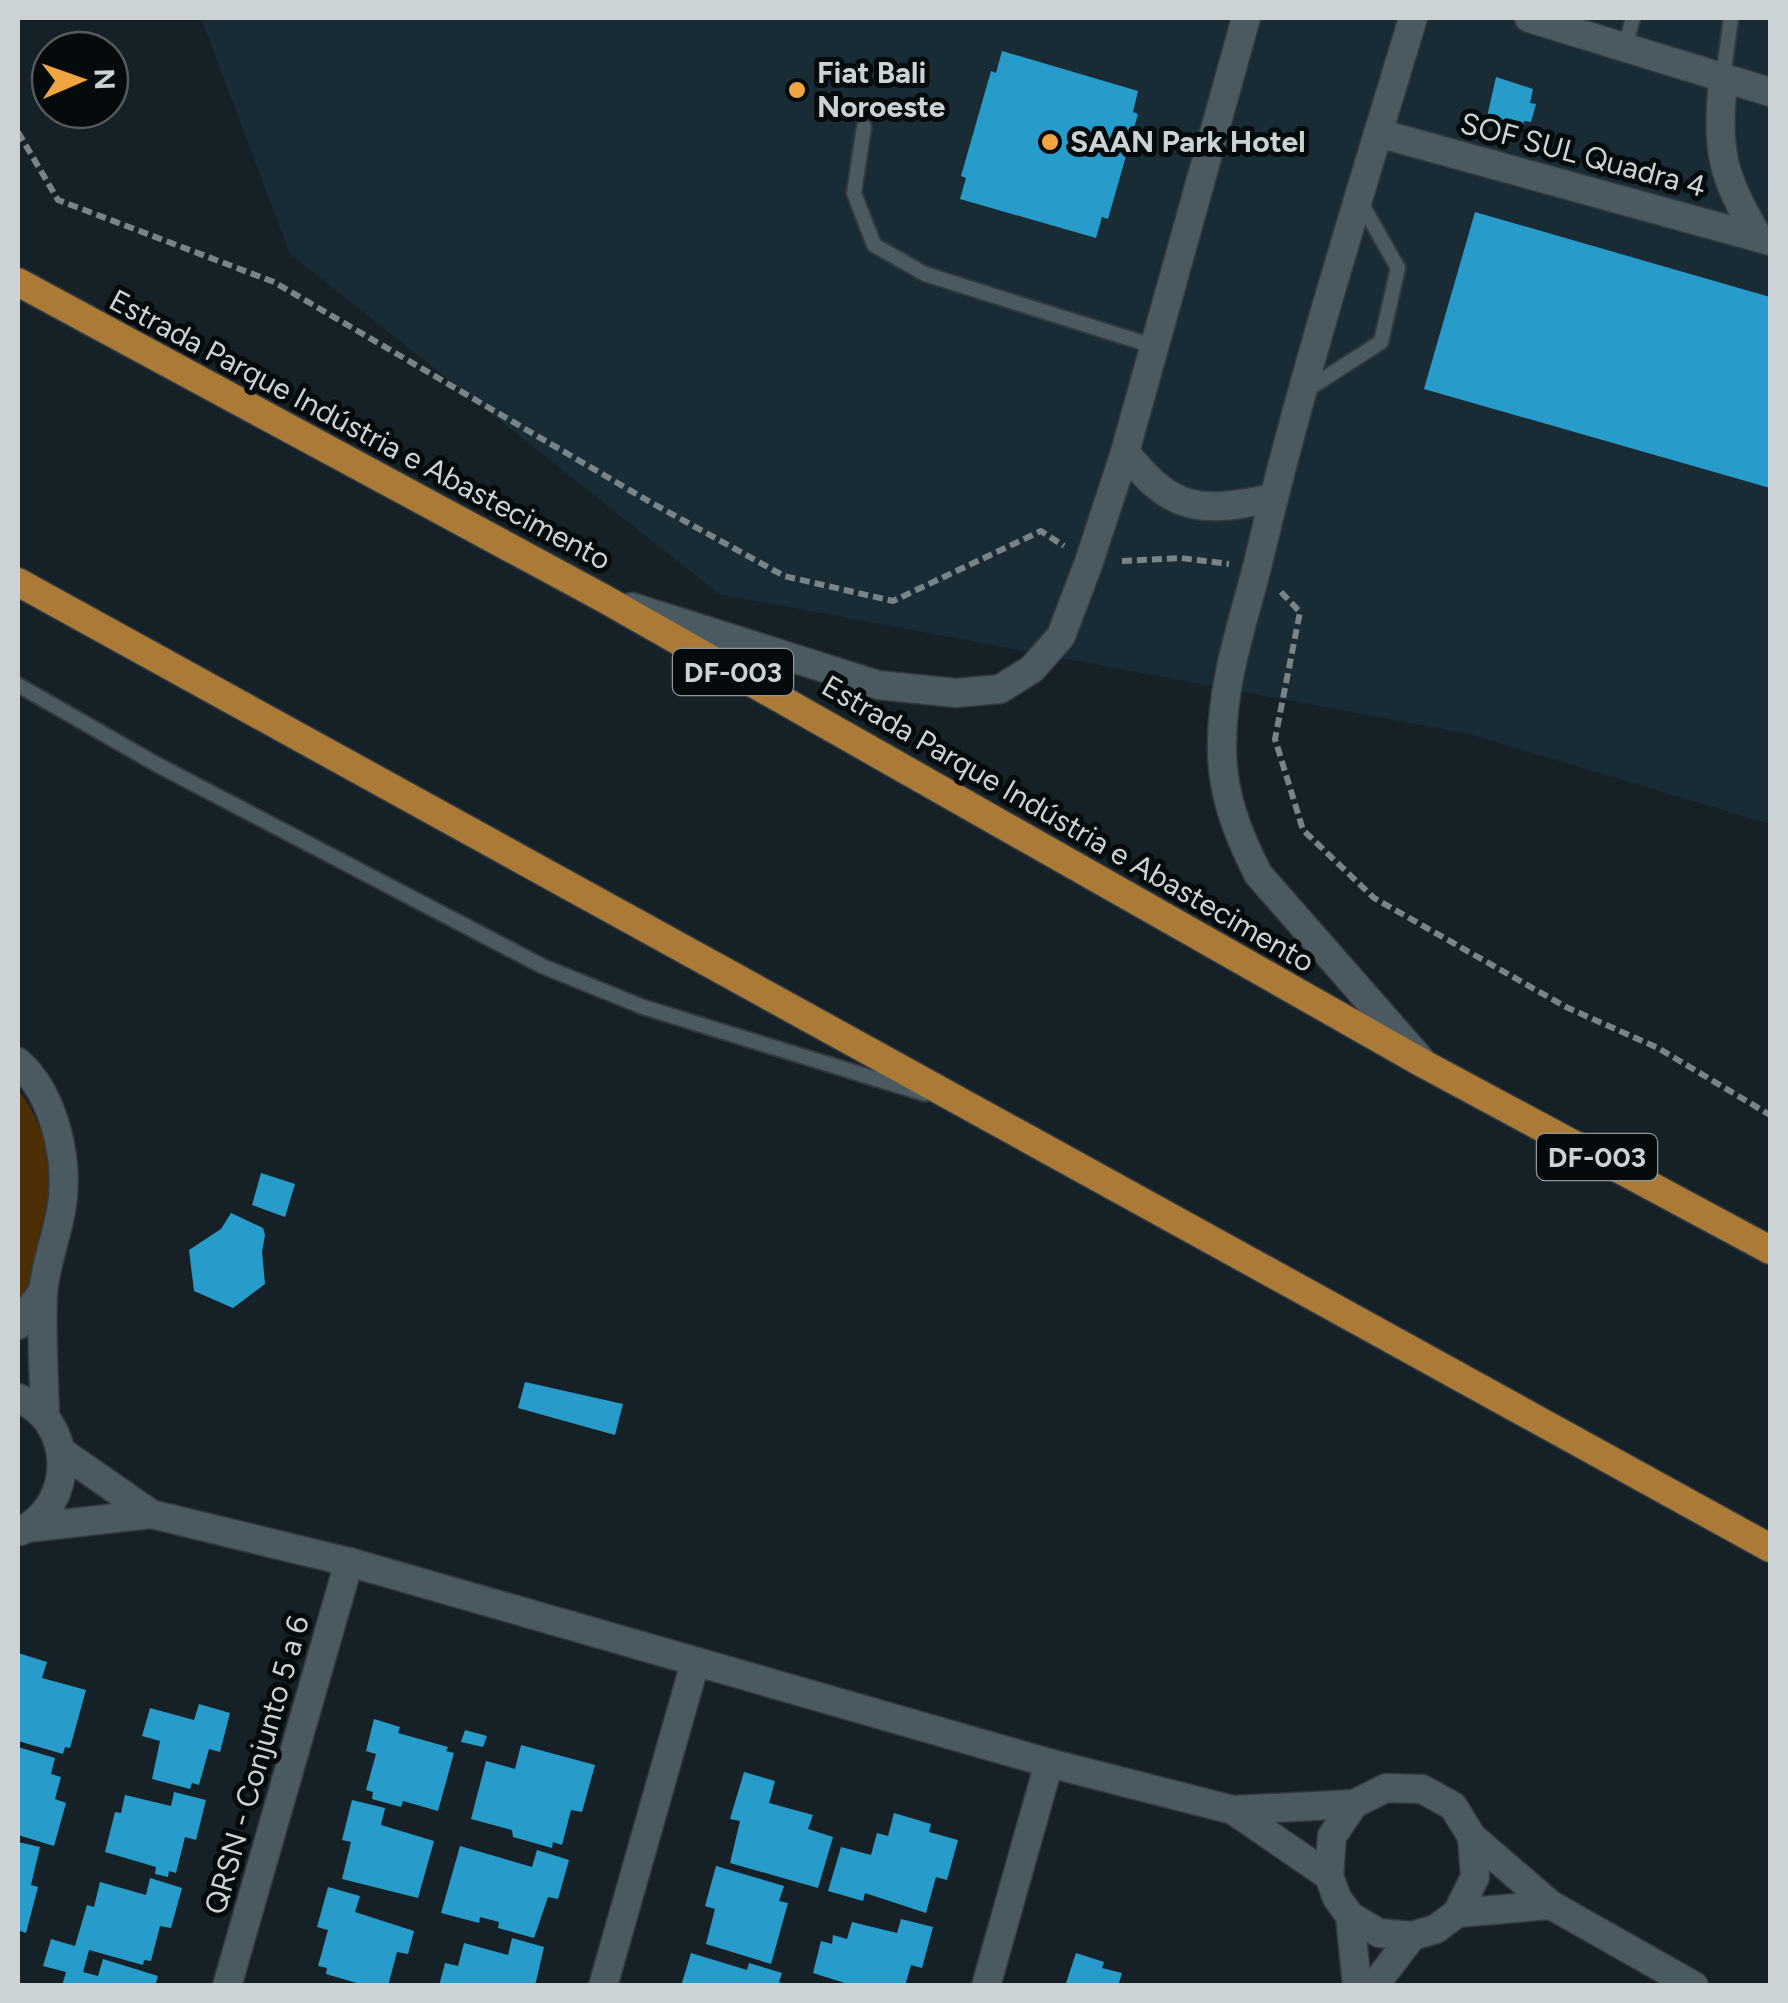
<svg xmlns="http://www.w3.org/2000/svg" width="1788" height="2003" font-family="Figtree,sans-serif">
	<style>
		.built { fill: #192b35 }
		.green { fill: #4b2e03 }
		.building { fill: #279ccb }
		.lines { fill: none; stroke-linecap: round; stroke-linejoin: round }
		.service-casing { stroke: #323a40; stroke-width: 18 }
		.minor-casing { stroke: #323a40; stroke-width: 31 }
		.trunk-casing { stroke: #323a40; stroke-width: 31 }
		.path { stroke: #798388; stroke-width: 6; stroke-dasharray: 10 5; stroke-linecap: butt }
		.service { stroke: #4b5960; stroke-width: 14 }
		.minor { stroke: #4b5960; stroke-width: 28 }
		.trunk { stroke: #aa7a36; stroke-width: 28 }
		.poi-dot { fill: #f1a540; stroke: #050a0c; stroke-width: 4 }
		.labels { text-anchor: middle; stroke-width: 10; stroke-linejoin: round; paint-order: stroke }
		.shield { fill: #050a0c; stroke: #90979a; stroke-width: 2.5 }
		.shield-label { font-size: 28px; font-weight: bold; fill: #cbd3d7 }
		.poi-label { font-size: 30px; font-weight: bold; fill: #cbd3d7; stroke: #050a0c; text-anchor: start }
		.street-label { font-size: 30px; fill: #cbd3d7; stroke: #050a0c }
	</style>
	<rect width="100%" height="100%" fill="#152127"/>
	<polygon class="built" points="201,18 1770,18 1770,824 1469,734 719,594 290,254"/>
	<path class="green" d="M18,1090C32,1107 40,1125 46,1147C55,1184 45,1274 18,1301Z"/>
	<g class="building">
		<polygon points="1002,51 1138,91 1133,112 1138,114 1108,219 1102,217 1096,238 960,199 966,178 961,176 991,71 996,73"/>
		<polygon points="1496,77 1533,89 1530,103 1536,104 1531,122 1524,121 1523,127 1487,117"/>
		<polygon points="1475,212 1770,297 1770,488 1424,389"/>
		<polygon points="261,1173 295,1184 285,1217 252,1205"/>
		<polygon points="231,1213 263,1228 265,1235 262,1252 265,1284 233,1308 194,1291 189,1250 221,1229"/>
		<polygon points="525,1382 623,1404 615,1435 518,1408"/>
		<polygon points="18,1653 47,1662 42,1678 86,1690 70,1748 65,1747 63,1754 18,1741"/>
		<polygon points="199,1704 230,1713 220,1752 209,1749 199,1785 192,1783 190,1789 152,1779 160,1741 142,1736 150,1708 194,1720"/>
		<polygon points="374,1719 400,1727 398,1733 448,1747 446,1751 454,1753 438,1811 403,1801 401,1807 372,1799 373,1792 366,1790 376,1754 366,1751"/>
		<polygon points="465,1730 487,1736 483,1747 461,1742"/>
		<polygon points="521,1745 595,1765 582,1812 571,1810 562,1845 553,1842 552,1848 513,1837 512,1830 471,1819 486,1761 515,1769"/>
		<polygon points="18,1747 55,1758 51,1774 61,1777 55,1799 66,1803 54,1846 18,1835"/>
		<polygon points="744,1772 775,1781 769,1803 813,1815 808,1829 833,1837 818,1888 730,1863 740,1821 730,1819"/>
		<polygon points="174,1792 206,1800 196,1840 185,1837 176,1873 169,1871 168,1877 155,1874 156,1867 105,1852 115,1812 121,1813 125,1795 171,1806"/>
		<polygon points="352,1800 385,1808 381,1825 434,1841 418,1898 342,1879 351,1842 342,1840"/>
		<polygon points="894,1813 931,1824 929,1832 958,1840 947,1880 936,1877 926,1913 865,1893 863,1901 828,1891 841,1847 871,1855 877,1833 888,1836"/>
		<polygon points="18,1842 40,1847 31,1885 38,1887 26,1933 18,1930"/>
		<polygon points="460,1846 532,1867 537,1850 569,1860 558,1899 548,1897 534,1938 498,1928 499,1922 480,1917 479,1923 441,1913"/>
		<polygon points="716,1866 784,1886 779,1901 788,1903 771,1964 706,1944 715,1909 705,1906"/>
		<polygon points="150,1878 182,1888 171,1928 160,1926 151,1961 144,1960 143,1965 89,1950 83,1972 98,1976 103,1959 158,1976 155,1986 62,1986 66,1972 43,1966 51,1939 75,1946 87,1905 94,1907 100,1882 146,1895"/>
		<polygon points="328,1887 360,1896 355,1912 414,1931 408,1954 397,1952 388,1986 367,1986 326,1974 327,1968 318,1966 328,1930 317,1927"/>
		<polygon points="901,1919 933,1927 922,1968 911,1965 905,1986 854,1986 813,1973 821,1941 832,1944 833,1935 847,1939 852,1922 897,1933"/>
		<polygon points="512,1938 544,1947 535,1986 439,1986 445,1963 458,1966 464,1943 508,1955"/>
		<polygon points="691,1953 747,1970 749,1963 782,1973 779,1982 787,1986 681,1986"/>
		<polygon points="1076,1953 1104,1962 1102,1968 1122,1973 1118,1986 1065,1986"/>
	</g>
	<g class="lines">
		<g class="service-casing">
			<g id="service">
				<polyline points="1625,47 1633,18"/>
				<polyline points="1723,77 1731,18"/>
				<polyline points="864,127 854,193 874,245 925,274 1153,346"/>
				<polyline points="1305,391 1381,342 1398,268 1360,201"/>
				<polyline points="18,685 156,764 542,966 643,1007 925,1094"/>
			</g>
		</g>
		<g class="minor-casing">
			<g id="minor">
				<path d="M1413,18C1359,197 1302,377 1259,559C1244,620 1222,680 1222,744C1221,792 1237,832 1258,874L1420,1059"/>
				<polyline points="1529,18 1770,92"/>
				<path d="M1723,77C1717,153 1720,171 1758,237"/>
				<polyline points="1378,133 1770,241"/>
				<path d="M1125,452C1173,513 1201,513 1273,498"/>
				<polyline points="632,607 878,685 956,693 1000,689 1032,669 1061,636 1089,562 1125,452 1246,18"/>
				<path d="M18,1062C55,1095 70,1163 61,1211C56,1238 45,1266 43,1294C41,1334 44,1376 45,1417"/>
				<polyline points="18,1325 43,1291"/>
				<path d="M18,1398C75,1422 76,1503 21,1531"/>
				<polyline points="151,1514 349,1562 1049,1763 1233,1810 1354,1804"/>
				<polyline points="27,1528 151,1514 62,1452"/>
				<polyline points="1233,1810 1329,1876"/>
				<polyline points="1472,1837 1475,1877 1457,1913 1436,1929 1412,1936 1379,1933 1350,1916 1337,1898 1329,1876 1332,1836 1354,1804 1386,1788 1422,1789 1453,1806 1472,1837 1551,1905 1694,1986"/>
				<polyline points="1457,1913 1551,1905"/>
				<polyline points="1350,1916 1357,1986"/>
				<polyline points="227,1986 349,1562"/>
				<polyline points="603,1986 695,1663"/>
				<polyline points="986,1986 1049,1763"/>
				<polyline points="1374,1986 1412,1936"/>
			</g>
		</g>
		<g class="trunk-casing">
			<g id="trunk">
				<polyline points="18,282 603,598 1424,1064 1770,1250"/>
				<polyline points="18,582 1770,1548"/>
			</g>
		</g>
		<g class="path">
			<polyline points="18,132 58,200 274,282 650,502 784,576 893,601 1041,531 1064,546"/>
			<polyline points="1122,561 1181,558 1229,564"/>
			<polyline points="1281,592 1300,612 1275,739 1303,830 1374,898 1566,1007 1658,1048 1770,1115"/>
		</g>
		<use href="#service" class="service"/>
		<use href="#minor" class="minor"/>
		<use href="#trunk" class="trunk"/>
	</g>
	<g class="poi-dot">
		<circle cx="797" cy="90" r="10"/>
		<circle cx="1050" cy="142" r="10"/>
	</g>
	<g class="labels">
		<g class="shield">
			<rect x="673" y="649" width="120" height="46" rx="8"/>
			<rect x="1537" y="1134" width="120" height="46" rx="8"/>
		</g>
		<g class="shield-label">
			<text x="733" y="682">DF-003</text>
			<text x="1597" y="1167">DF-003</text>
		</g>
		<g class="poi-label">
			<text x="817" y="83">Fiat Bali<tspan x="817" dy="34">Noroeste</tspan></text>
			<text x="1070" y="152">SAAN Park Hotel</text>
		</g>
		<g class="street-label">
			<text transform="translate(1583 155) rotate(15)" y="10">SOF SUL Quadra 4</text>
			<text transform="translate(360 430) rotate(28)" y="10">Estrada Parque Indústria e Abastecimento</text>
			<text transform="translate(1068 824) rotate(30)" y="10">Estrada Parque Indústria e Abastecimento</text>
			<text transform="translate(257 1765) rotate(-74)" y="10">QRSN - Conjunto 5 a 6</text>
		</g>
	</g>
	<rect width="1788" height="2003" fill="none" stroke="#cbd3d7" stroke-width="40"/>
	<g transform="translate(80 80) rotate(88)"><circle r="48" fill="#050a0c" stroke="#545a5d" stroke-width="2.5"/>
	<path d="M0-8L18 38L0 25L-18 38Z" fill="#f1a540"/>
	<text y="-15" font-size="28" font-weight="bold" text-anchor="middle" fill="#cbd3d7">N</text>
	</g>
</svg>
